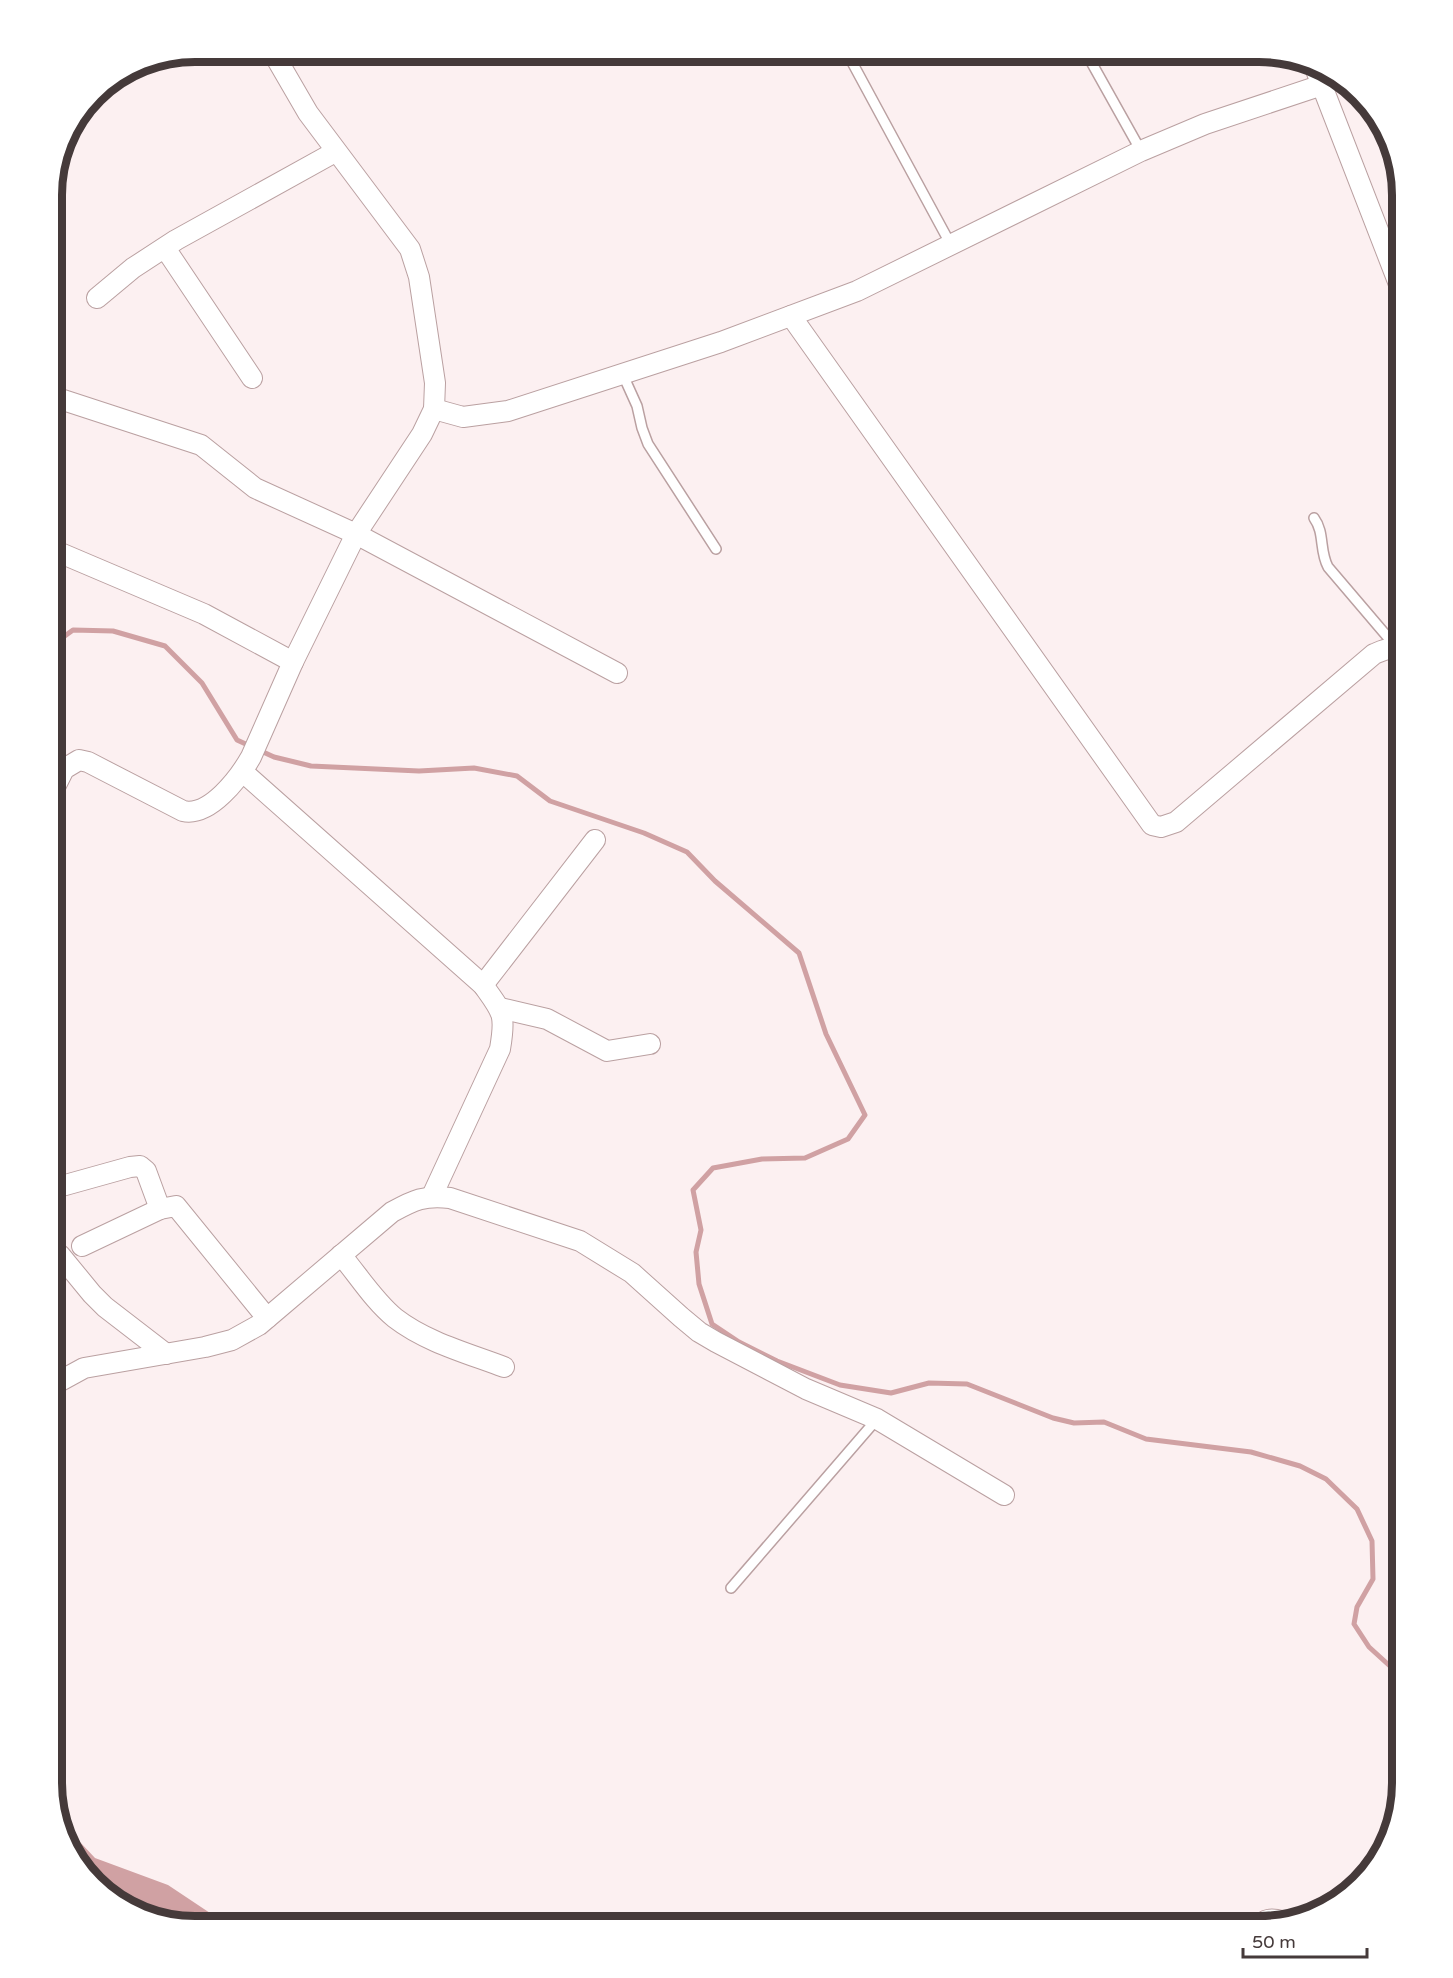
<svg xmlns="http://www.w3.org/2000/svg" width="1453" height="1978" font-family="'Varela Round',sans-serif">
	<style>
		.water { fill: #d0a1a3 }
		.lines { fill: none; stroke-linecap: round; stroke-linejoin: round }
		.stream { stroke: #d0a1a3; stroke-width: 5 }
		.lane-casing { stroke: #baa0a1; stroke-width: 12 }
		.street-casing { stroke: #baa0a1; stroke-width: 22 }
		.lane { stroke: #fff; stroke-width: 9 }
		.street { stroke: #fff; stroke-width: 20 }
		.rim { fill: none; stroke: #453a3a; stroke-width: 8 }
	</style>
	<rect width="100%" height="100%" fill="#fcf0f1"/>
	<polygon class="water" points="61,1819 63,1824 95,1858 168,1885 216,1917 219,1927 185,1927 122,1908 70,1856"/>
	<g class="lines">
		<g class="stream">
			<polyline points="51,646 73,630 113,631 165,646 202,683 237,740 274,757 311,766 419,771 474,768 517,776 550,801 644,833 687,852 715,881 799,953 826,1034 865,1115 848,1139 805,1158 762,1159 713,1168 693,1190 701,1230 696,1252 699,1284 712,1324 739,1342 777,1361 840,1385 891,1393 929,1383 967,1384 1053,1418 1074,1423 1104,1422 1146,1439 1251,1452 1300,1466 1326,1479 1357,1509 1372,1541 1373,1579 1357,1607 1354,1624 1369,1647 1402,1677"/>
			<path d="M324,1927C338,1913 359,1920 376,1925L377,1927"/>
		</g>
		<g class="lane-casing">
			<g id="lane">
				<polyline points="846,51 951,245"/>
				<polyline points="1085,51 1141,151"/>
				<polyline points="623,375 637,406 642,428 648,444 716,549"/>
				<path d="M1314,518C1325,533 1319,550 1328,567L1397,648"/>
				<polyline points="731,1588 877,1419"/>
			</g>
		</g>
		<g class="street-casing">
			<g id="street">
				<polyline points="1314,65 1402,292"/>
				<polyline points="165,248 252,378"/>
				<polyline points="97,298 133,268 176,240 335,152"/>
				<path d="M791,316L1152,825L1161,827L1176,822L1374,654C1384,650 1393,645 1402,653"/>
				<polyline points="51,396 201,445 255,488 356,534 617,673"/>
				<polyline points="434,409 463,417 508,411 721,342 857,291 1141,151 1205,124 1322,85"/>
				<polyline points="51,549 204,614 293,662"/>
				<path d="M243,772L483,985C503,1013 506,1014 500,1049L432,1196"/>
				<path d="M51,795L64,769L79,760L88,762L183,811C210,817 239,778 251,757L293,662L356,534L422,434L434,409L435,383L419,277L410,249L308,113L272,51"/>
				<polyline points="483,985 595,840"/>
				<polyline points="500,1008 547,1019 607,1051 650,1044"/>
				<polyline points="51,1189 130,1167 140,1166 146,1171 160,1209"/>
				<polyline points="82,1246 160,1209 176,1206 267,1318"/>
				<polyline points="60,1255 92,1294 105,1307 166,1354"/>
				<path d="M341,1255C358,1275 374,1301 395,1318C426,1342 467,1353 504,1367"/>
				<path d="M51,1386L84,1368L205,1347L232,1340L259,1325L392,1212C414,1200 424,1195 450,1198L580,1241L632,1273L681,1317L699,1332L716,1342L806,1389L877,1419L1004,1495"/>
				<path d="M1257,1927C1265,1919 1271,1918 1282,1921"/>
			</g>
		</g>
		<use href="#lane" class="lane"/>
		<use href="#street" class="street"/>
	</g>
	<path d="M0 0H1453V1978H0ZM195 62H1259A133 133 0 0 1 1392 195V1783A133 133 0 0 1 1259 1916H195A133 133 0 0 1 62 1783V195A133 133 0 0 1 195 62Z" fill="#fff" fill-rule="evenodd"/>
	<path class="rim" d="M195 62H1259A133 133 0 0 1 1392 195V1783A133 133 0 0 1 1259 1916H195A133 133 0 0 1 62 1783V195A133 133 0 0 1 195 62Z"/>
	<path d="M1243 1948v9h124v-9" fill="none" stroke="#453a3a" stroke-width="3"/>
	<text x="1252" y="1948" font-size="18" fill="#453a3a" stroke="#ffffff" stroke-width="4.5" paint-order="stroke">50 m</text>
</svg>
